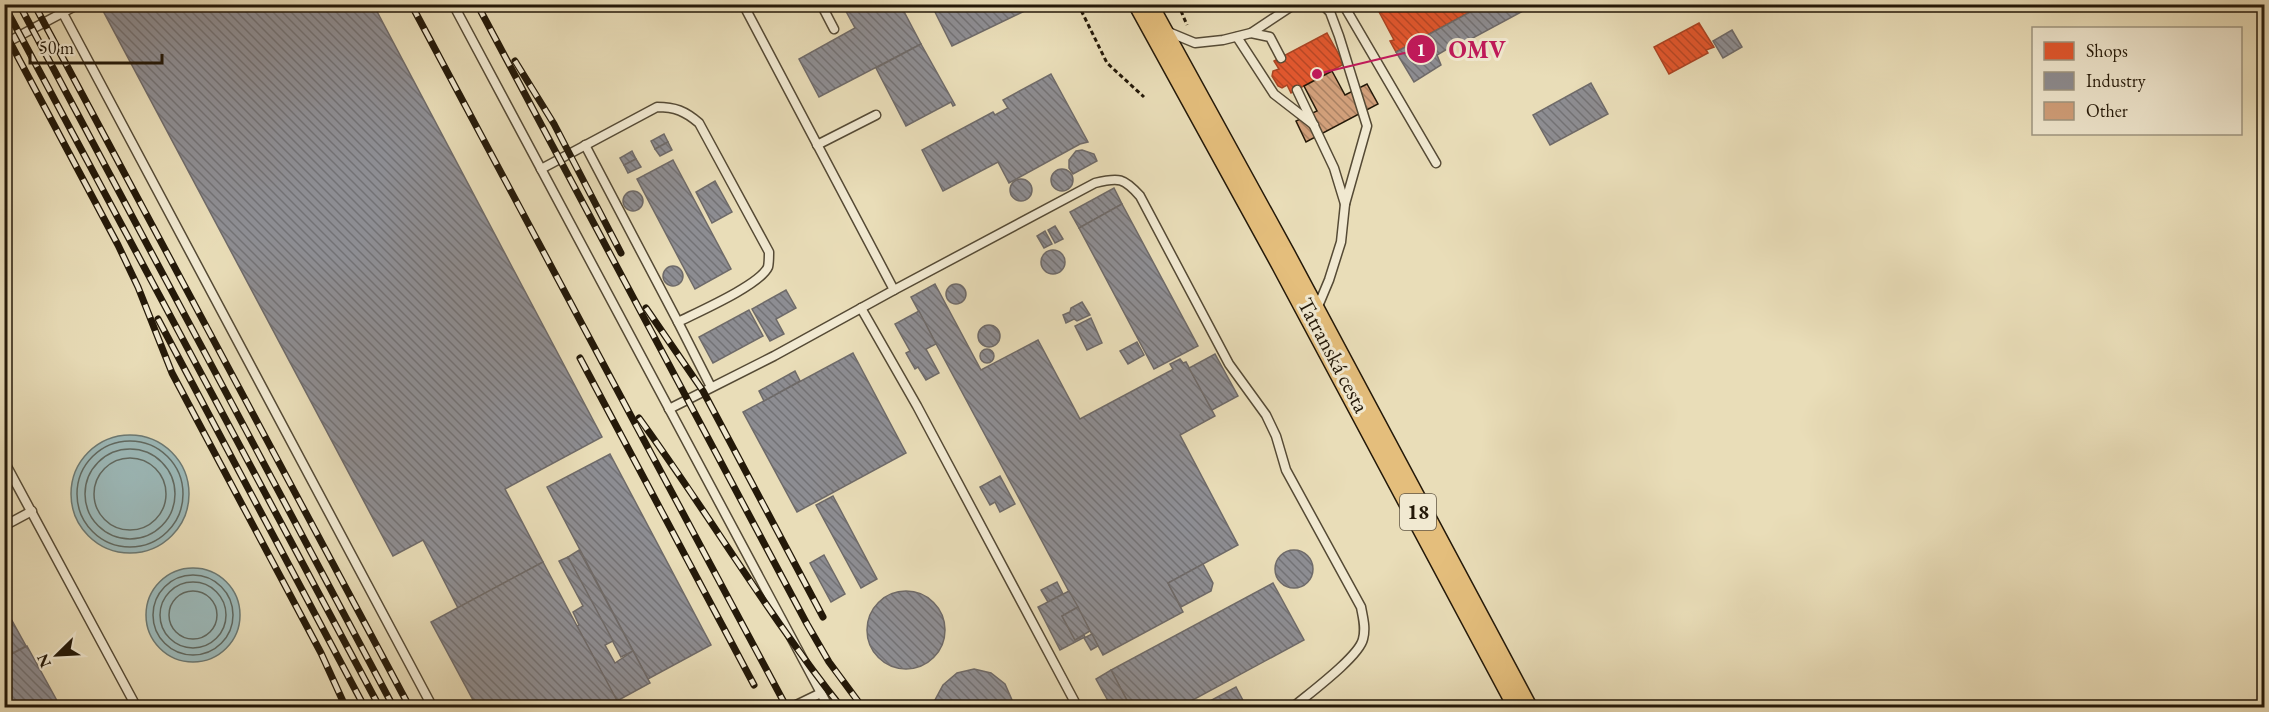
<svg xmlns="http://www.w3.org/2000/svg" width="2269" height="712" font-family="'EB Garamond',serif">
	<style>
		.water { fill: #9cb9b9; stroke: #6c7973; stroke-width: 1.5 }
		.shops { fill: url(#shops-back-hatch); stroke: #aa4423; stroke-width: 1.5 }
		.industry { fill: url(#industry-back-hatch); stroke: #6e6a69; stroke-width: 1.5 }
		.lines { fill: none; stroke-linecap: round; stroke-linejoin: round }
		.shore { stroke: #606961; stroke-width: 1.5 }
		.building { fill: url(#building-back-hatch); stroke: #241909; stroke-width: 1.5 }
		.lane-casing { stroke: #554a35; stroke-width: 11 }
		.primary-casing { stroke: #241909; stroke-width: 30 }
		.path { stroke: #241909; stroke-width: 3; stroke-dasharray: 4.5 3; stroke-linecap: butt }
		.lane { stroke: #f1e9d1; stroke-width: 8 }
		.primary { stroke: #e4be7c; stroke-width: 27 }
		.rail-casing { stroke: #241909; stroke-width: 7 }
		.rail { stroke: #f1e9d1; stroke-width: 4.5; stroke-dasharray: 14; stroke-linecap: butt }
		.labels { text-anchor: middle; stroke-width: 6; stroke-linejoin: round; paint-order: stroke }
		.shield { fill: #f1e9d1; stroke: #625745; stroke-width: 1.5 }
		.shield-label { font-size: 21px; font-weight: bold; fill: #241909 }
		.street-label { font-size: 22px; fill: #241909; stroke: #f1e9d1 }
		.leader { fill: none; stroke: #c2185b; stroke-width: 2 }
		.callout-dot { fill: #c2185b; stroke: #f1e9d1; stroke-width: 2 }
		.mark-label { font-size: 18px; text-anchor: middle; font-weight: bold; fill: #fff }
		.callout-label { font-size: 24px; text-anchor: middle; font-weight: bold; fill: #c2185b; stroke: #f1e9d1; stroke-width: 6; stroke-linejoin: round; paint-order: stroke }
	</style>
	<defs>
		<pattern id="shops-back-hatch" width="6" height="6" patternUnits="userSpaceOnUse" patternTransform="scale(1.5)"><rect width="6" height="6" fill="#e4572e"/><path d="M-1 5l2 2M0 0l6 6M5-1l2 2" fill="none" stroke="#b94725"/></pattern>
		<pattern id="industry-back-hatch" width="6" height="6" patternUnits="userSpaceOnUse" patternTransform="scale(1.5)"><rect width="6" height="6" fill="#8d8d92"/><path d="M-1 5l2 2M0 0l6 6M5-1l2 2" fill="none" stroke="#737275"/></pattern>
		<pattern id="building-back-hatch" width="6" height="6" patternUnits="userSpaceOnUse" patternTransform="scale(1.5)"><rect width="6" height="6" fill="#d19f7a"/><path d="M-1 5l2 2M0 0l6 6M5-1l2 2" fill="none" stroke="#a98162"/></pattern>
	</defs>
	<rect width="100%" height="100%" fill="#e9ddb8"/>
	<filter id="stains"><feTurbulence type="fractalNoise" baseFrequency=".00333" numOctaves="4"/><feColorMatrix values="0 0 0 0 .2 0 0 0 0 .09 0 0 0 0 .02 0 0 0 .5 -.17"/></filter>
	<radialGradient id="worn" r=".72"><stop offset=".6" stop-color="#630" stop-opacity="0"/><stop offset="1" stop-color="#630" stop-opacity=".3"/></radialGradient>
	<g class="water">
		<circle cx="130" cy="494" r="59"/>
		<circle cx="193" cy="615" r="47"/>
	</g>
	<g class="shops">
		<polygon points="1383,4 1485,4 1396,52 1390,41 1394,40 1377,8"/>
		<polygon points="1699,23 1714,47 1706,50 1708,53 1669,74 1654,47"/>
		<polygon points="1327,33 1344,64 1291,93 1287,85 1282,88 1278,86 1272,76 1273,71 1279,69 1274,61"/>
	</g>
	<g class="industry">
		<polygon points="107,4 373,4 602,437 505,489 543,562 458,608 423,540 393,556 101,7"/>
		<polygon points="842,4 900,4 921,44 819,97 799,59 855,28"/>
		<polygon points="931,4 1039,4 952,46"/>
		<polygon points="1485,4 1536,4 1460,45 1459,42 1437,55 1441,65 1414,82 1396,52"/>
		<polygon points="1732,30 1742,47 1723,58 1713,41"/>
		<polygon points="921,44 955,105 953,106 951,102 906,126 876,68"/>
		<polygon points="1051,74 1088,142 1080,144 1009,183 998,162 943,191 922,150 993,112 995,115 1008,108 1003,100"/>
		<polygon points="1591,83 1608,114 1550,145 1533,115"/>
		<polygon points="664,134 668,142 655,149 651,141"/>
		<polygon points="668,142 672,150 660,156 655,149"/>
		<polygon points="1082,150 1094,154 1097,161 1073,174 1069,168 1069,160 1076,151"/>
		<polygon points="632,151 636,159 624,165 620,158"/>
		<polygon points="636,159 641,167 628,173 624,165"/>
		<polygon points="673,160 731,269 695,289 637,179"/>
		<circle cx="1062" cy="180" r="11"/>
		<circle cx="1021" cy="190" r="11"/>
		<polygon points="715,181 732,212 712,223 696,192"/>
		<polygon points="1114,188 1122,204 1079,228 1070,212"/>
		<circle cx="633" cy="201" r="10"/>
		<polygon points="1122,204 1198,346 1154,369 1079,228"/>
		<polygon points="1055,226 1063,239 1055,243 1048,230"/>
		<polygon points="1045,231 1052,244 1044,248 1037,236"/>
		<circle cx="1053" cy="262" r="12"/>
		<circle cx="673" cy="276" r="10"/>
		<circle cx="956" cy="294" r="10"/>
		<polygon points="935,284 981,370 1038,340 1080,419 1170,371 1173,369 1170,364 1180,359 1183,363 1186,362 1215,416 1180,435 1238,545 1168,583 1183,612 1103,655 911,297"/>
		<polygon points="786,290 796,308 776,319 784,334 770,341 752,309"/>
		<polygon points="1082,302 1090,315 1077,321 1074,319 1066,323 1063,315 1070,312 1071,308"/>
		<polygon points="749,310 763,336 713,363 699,337"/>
		<polygon points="919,311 936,344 926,349 939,373 926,380 918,367 915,369 906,353 910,351 895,324"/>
		<polygon points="1091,318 1102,343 1087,350 1075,326"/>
		<circle cx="989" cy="336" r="11"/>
		<polygon points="1137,342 1144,355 1128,364 1120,351"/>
		<circle cx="987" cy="356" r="7"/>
		<polygon points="853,353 906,453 797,512 743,412"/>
		<polygon points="1215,354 1238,396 1212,410 1189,368"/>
		<polygon points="795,371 800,381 764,401 759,391"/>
		<polygon points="610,454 711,645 648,679 547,487"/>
		<polygon points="1000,476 1015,504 1000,512 995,502 990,505 980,487"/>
		<polygon points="833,496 877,579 861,588 816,505"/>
		<polygon points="579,550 633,651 621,657 568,557"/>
		<circle cx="1294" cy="569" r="19"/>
		<polygon points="824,555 845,594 831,602 810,563"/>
		<polygon points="568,557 613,641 605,645 615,663 633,651 650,683 617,701 577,626 579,625 573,612 583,606 559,561"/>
		<polygon points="543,562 577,626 621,708 470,708 469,705 474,702 431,622"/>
		<polygon points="1203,564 1213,583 1211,591 1181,607 1168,583"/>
		<polygon points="1057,582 1063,594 1048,602 1041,590"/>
		<polygon points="1273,583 1304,640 1178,708 1131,708 1111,670"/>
		<polygon points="1069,591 1078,607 1062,616 1075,640 1084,635 1085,637 1060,650 1038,607"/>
		<circle cx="906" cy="630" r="39"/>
		<polygon points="4,606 26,646 4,658"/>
		<polygon points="1078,607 1090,631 1075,640 1062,616"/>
		<polygon points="1092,634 1098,646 1091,650 1084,638"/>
		<polygon points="27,646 61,708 13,708 4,691 4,658"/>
		<polygon points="974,669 991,673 1005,684 1012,700 1012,708 935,708 935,700 943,685 957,673"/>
		<polygon points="1111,670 1131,708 1112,708 1096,679"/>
		<polygon points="1236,687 1247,708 1197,708"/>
	</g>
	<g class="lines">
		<g class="shore">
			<circle cx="130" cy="494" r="53"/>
			<circle cx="130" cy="494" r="45"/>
			<circle cx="130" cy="494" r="36"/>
			<circle cx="193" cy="615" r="40"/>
			<circle cx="193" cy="615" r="33"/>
			<circle cx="193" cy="615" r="24"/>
		</g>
	</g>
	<polygon class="building" points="1332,71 1345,95 1367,84 1378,104 1306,142 1296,121 1317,111 1304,86"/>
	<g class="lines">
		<g class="lane-casing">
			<g id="lane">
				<polyline points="58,4 433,708"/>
				<polyline points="453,4 829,708"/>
				<polyline points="821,4 834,29"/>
				<polyline points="1322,4 1330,12 1339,36 1367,126 1345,204"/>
				<polyline points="1343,4 1436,163"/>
				<polyline points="1166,31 1195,43 1223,40 1251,33 1270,37 1281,58"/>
				<polyline points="1251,33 1295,4"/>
				<polyline points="1237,37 1274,94 1314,125"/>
				<polyline points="4,44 79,4"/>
				<polyline points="1297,90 1334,168 1345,204 1341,242 1329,280 1316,311"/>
				<polyline points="585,145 678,322"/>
				<polyline points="817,145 876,115"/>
				<path d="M541,169L657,107C675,107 685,111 699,123L769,252C769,257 769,263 768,267C760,285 698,312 678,322L711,387"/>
				<path d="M894,290L1095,183C1119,177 1124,178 1140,196L1229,364L1266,415L1276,436L1286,470L1361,607C1363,618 1366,628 1363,639C1359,657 1307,695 1292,708"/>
				<polyline points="861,308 917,406 1078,708"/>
				<polyline points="669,409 774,356 894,290 743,4"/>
				<polyline points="4,461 137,708"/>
				<polyline points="4,526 32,511"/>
				<polyline points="790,708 821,693"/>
			</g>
		</g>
		<g class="primary-casing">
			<polyline id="primary" points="1143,4 1282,257 1523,708"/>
		</g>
		<g class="path">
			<polyline points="1078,4 1107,63 1144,97"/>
			<polyline points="1178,4 1187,25"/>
		</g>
		<use href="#lane" class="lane"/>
		<use href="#primary" class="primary"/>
		<g class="rail-casing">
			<g id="rail">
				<polyline points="19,4 394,708"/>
				<polyline points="34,4 410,708"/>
				<polyline points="411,4 787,708"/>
				<polyline points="477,4 807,624 829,662 863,708"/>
				<polyline points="4,5 380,708"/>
				<polyline points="4,31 118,245 138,287 172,373 321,653 346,708"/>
				<polyline points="515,61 554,124 621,253"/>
				<polyline points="646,308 703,391 823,617"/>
				<polyline points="158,319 365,708"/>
				<polyline points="580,358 754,685"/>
				<path d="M639,418C708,513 768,615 842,708"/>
			</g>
		</g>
		<use href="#rail" class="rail"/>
	</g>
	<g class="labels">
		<rect class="shield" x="1400" y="494" width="36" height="36" rx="4.5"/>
		<g class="shield-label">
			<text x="1418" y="519">18</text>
		</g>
		<g class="street-label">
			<text transform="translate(1334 355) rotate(62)" y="8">Tatranská cesta</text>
		</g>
	</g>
	<path class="leader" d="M1317 74L1421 49"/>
	<g class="callout-dot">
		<circle cx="1317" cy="74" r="6"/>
		<circle cx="1421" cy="49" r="15"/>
	</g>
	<g class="mark-label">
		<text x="1421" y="56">1</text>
	</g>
	<g class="callout-label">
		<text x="1477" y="58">OMV</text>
	</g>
	<rect width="2269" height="712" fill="none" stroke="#e9ddb8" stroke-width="24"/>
	<rect x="6" y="6" width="2257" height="700" fill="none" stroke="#241909" stroke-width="3"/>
	<rect x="12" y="12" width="2245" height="688" fill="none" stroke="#241909" stroke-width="1.5"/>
	<rect x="2032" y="27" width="210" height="108" fill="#f1e9d1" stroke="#9f9681" stroke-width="1.5"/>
	<rect x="2044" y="42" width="30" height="18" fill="#e4572e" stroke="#9f9681" stroke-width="1.5"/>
	<text x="2086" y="57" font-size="18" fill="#241909">Shops</text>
	<rect x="2044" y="72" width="30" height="18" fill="#8d8d92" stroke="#9f9681" stroke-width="1.5"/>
	<text x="2086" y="87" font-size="18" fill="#241909">Industry</text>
	<rect x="2044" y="102" width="30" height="18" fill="#d19f7a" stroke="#9f9681" stroke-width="1.5"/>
	<text x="2086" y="117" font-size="18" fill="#241909">Other</text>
	<g transform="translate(57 655) rotate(246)" stroke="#f1e9d1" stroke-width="4.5" paint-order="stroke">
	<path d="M0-4.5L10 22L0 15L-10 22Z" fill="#241909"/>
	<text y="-9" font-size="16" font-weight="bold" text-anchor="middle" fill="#241909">N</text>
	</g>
	<path d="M30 54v9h132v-9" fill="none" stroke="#241909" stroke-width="3"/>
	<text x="39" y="54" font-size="18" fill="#241909" stroke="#f1e9d1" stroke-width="4.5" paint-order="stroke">50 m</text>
	<rect width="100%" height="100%" filter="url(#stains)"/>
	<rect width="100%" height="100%" fill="url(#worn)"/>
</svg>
